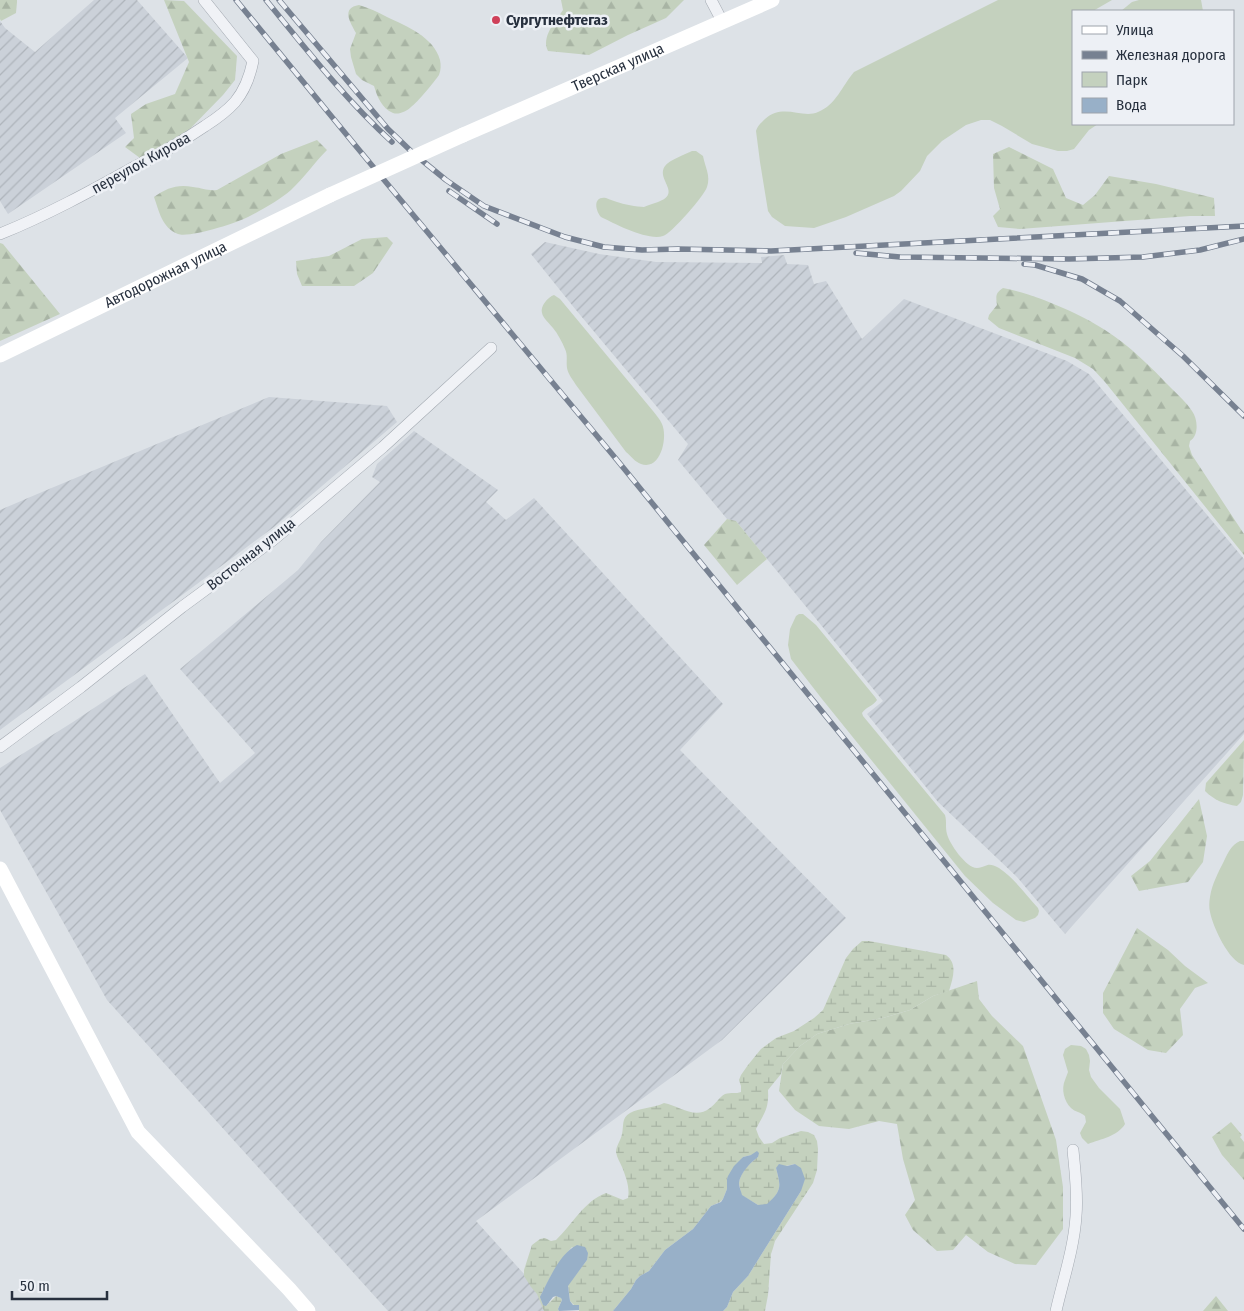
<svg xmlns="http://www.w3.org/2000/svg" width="1244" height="1311" font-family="'Fira Sans Condensed',sans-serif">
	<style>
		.industrial { fill: url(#industrial-furrows) }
		.green { fill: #c4d1be }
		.forest { fill: url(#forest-firs) }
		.wetland { fill: url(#wetland-marsh) }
		.water { fill: #98b0c8 }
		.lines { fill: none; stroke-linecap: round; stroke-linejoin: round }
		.street-casing { stroke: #a3a9b1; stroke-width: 12 }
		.street { stroke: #f0f2f6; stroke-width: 11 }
		.secondary { stroke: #fff; stroke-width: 15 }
		.rail-casing { stroke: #778191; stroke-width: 5.5 }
		.rail { stroke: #edf0f5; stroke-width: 4; stroke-dasharray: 11; stroke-linecap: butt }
		.secondary-bridge { stroke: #fff; stroke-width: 15 }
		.poi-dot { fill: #cf4059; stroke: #edf0f5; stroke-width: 2 }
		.labels { text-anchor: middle; stroke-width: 5; stroke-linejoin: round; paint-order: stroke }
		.poi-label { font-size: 15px; font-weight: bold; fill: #27303e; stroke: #edf0f5; text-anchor: start }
		.street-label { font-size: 15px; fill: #27303e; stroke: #edf0f5 }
	</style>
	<defs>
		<pattern id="industrial-furrows" width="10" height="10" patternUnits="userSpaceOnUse" patternTransform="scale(1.25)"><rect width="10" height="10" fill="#cbd1d9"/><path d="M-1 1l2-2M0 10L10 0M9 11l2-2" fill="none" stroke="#aeb4bb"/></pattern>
		<pattern id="forest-firs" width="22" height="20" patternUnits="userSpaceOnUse" patternTransform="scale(1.25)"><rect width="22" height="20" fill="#c4d1be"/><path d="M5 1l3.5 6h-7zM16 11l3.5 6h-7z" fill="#a8b4a4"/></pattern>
		<pattern id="wetland-marsh" width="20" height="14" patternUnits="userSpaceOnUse" patternTransform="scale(1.25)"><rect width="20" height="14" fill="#c4d1be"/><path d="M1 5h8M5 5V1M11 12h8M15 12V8" fill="none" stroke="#a8b4a4"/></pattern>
	</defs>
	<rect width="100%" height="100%" fill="#dde2e7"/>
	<g class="industrial">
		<polygon points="94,0 137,0 188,58 115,118 126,133 8,214 0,201 0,21 5,28 35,52"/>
		<polygon points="545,242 599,254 656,262 762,263 761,257 784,255 787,264 808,265 814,284 826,281 862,339 904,299 1067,361 1089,374 1244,559 1244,734 1065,934 1017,877 938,802 867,714 883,701 736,521 727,519 678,460 688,444 576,310 531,254"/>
		<polygon points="269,397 387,406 397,422 274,527 0,730 0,510 42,492"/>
		<polygon points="414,431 498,490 486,502 506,520 534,498 723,704 680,750 846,918 722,1040 476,1221 554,1307 550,1311 388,1311 107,1000 0,810 0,768 73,722 145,674 220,783 255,753 180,669 298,570 321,542 380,482 372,477 377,464"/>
	</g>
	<g class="green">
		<path d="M998,0H1112L1093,11H1073V124H1098L1089,130L1074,149L1067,151H1058L1032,144L1002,126L990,120H981L966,125L942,141L927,156L920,171L901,191L894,196L846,217L814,228L785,226L772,217L768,211L760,162L756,131C758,125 761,123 765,119C783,103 802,119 818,112C836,105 842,86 854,72Z"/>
		<polygon points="1139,0 1201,0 1203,11 1121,11 1132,2"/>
		<path d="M692,151H696L703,156C705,167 711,176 707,187C705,195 671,234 663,236C648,241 615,224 601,217C595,210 593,196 606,198C609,199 613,201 617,202C623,204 637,207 644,207C647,206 651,204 655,203C685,194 655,180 665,166C669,160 686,154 692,151Z"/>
		<path d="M554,295L560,299L653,411C656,415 660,419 662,424C668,437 661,471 641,464C635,462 631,456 626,452L576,385C573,380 568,374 567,368C566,361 568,355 565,349C562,342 558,334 553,328C550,324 543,318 542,313C540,306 548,297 554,295Z"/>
		<path d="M799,614H803L816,625L875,697L877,700C873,706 866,707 862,713L863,716L945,815C947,822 945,827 947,834C949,843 966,868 977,868C987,867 987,861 999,868C1014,878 1026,895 1038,908L1039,911L1038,915L1035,918L1024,922L1016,920L993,903L965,876L822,699L791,659L788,645L790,629L796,616Z"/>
		<path d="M1240,841H1244V965C1229,962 1213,927 1210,912C1209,908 1209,902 1210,897C1212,884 1218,873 1224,861C1228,853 1231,845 1240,841Z"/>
		<path d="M1071,1045L1081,1046L1086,1049L1089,1055L1090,1061L1089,1070L1091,1077L1099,1088L1120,1109L1125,1124C1118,1136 1101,1139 1088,1144L1082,1138L1080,1133L1086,1122L1085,1116C1081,1112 1075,1112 1071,1108C1064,1101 1061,1089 1065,1080C1066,1077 1067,1075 1068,1072L1063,1055L1065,1049Z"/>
	</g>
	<g class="forest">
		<polygon points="0,0 17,0 17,2 16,13 1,21 0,19"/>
		<polygon points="164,0 184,1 237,56 235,80 223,95 185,134 140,158 125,147 134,138 131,114 146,104 175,94 189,62"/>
		<path d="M561,0H684L666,18L628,35L589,55L548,51C541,37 555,22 563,10Z"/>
		<path d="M359,5C369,8 378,12 387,17C406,26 434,37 440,60C441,65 441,70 439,75C435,81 417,103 411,107C407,111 399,115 393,113C382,109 377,96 374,86L362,80L356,74L351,57L350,49L356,33C350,22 341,8 359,5Z"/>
		<path d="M317,140L327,150C314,163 304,178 291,190C281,199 260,211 248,217C237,223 189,238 178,234C162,228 159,211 154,197C167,188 177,184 193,187C203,188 207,191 217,190L281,154Z"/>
		<polygon points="1009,147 1053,169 1066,198 1083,205 1095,195 1109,176 1156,184 1214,198 1215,216 1190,216 1020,229 998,227 993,216 1000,209 994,188 993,154"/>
		<polygon points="387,237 393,243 373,273 354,286 302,286 297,274 296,261 329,256 362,239"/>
		<polygon points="0,243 3,244 60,314 0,341"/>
		<path d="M1003,288C1034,294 1079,313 1105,330C1130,346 1151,367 1171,388C1178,395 1186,402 1192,411C1198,419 1199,436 1190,441L1189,446L1192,455L1244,534V555L1105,382L1093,369L1075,358L999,328L988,319L989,315L997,305C996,297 995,293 1003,288Z"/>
		<polygon points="727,519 736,521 767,559 737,585 704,545"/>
		<path d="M1244,740L1243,795L1241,802L1237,806C1224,804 1214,800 1205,791L1206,783Z"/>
		<polygon points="1199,799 1207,836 1203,862 1188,882 1139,891 1131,876 1150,861"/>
		<polygon points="1137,928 1168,950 1185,966 1208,983 1195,988 1180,1009 1183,1035 1166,1053 1148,1050 1114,1029 1103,1013 1103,993"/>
		<polygon points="977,981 979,999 992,1016 1023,1046 1056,1140 1063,1187 1063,1229 1036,1265 1015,1264 988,1252 966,1235 953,1250 937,1251 913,1230 905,1215 915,1200 903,1159 897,1124 879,1121 849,1129 819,1126 795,1110 779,1091 783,1064 800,1046 817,1034 849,1024 883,1018 910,1010 933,996"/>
		<polygon points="1231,1122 1242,1135 1240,1137 1244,1142 1244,1180 1222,1155 1212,1137"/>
		<polygon points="1216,1296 1228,1311 1203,1311"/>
	</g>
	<path class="wetland" d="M862,941H869L946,955C958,964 953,978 949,991L933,996L910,1010L883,1018L849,1024L817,1034L800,1046L783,1064L781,1074L768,1090C769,1110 764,1113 756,1129L759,1137L764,1144L772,1143L780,1138L801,1131L808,1132L814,1135L817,1141L818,1149L817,1170L813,1183L775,1241L773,1248L771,1254L768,1295L765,1311H723L727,1307L733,1292L748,1276L801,1191L795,1164L776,1168C781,1187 782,1190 767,1205H758L741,1195C741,1191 739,1186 739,1183C740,1172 751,1162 758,1157L751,1155L743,1157L727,1179V1189L723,1199L720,1202L711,1206L693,1229L665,1250L649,1271L640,1276L636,1280L631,1289L613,1311H579V1310L570,1301L568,1285L587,1260L572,1247C558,1262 549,1279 540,1297L543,1305L546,1306L556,1296L561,1298L562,1300L558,1309L559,1311H544L537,1294L531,1287L524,1276V1270L532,1245L540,1239L545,1238L551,1241L556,1240C572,1225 584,1201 606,1193L623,1200L628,1198C630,1188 626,1177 622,1167C620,1162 617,1158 616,1152C616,1146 621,1140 622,1134C624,1126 621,1118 630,1113C639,1108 654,1108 664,1103C680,1106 695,1120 710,1108C716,1104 719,1097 725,1094C731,1092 736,1094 741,1092V1086L739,1080L741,1075L748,1065L761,1049L776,1038L794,1031L814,1018L823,1010L846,958L853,949Z"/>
	<g class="water">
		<path d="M757,1151L759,1153L758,1157C751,1162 740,1173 739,1183C739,1187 741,1191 742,1195L758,1205L767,1204C782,1190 781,1187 776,1168L779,1164L787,1166L795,1164L801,1168L805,1179L801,1191L748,1276L733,1292L727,1307L723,1311H613L631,1289L636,1280L640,1276L649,1271L665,1250L693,1229L711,1206L721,1202L723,1199L727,1189V1179L728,1176L734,1166L743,1157L751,1155Z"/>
		<path d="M577,1245L585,1247L588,1253L587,1260L568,1286L570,1301L573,1305H579V1310L559,1311L558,1309L562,1300L561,1298L556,1296L553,1297L546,1306L543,1305L540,1297C548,1281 560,1253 577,1245Z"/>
	</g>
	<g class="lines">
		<g class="street-casing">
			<g id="street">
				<polyline points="711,0 722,21"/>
				<path d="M0,234C47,215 91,191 136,166C160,154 183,141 205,126C216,119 226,112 235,102C245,90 250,76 253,61L204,0"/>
				<polyline points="0,747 81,687 182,607 273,540 383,447 491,348"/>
				<path d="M1056,1311C1063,1280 1074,1248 1076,1216C1078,1194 1075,1172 1073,1150"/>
			</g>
		</g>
		<use href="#street" class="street"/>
		<g class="secondary">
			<path id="s1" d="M463,135L772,0"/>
			<path id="s2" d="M0,355L330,195"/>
			<polyline points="0,869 138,1132 289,1289 308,1311"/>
		</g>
		<g class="rail-casing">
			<g id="rail">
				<polyline points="236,0 355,145 617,460 1244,1229"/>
				<path d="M266,0C306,49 345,99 392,142"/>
				<polyline points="279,0 388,129 413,153 446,180 484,206 565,237 604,247 642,250 678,249 771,251 1244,226"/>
				<polyline points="449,191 497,224"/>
				<polyline points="856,253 900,257 1069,259 1143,257 1200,250 1244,239"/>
				<polyline points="1024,264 1035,265 1082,279 1120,301 1183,356 1244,416"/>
			</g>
		</g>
		<use href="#rail" class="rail"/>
		<polyline class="secondary-bridge" points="330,195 463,135"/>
	</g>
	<circle class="poi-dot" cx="496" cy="20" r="5"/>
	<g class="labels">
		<g class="poi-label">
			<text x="506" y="25">Сургутнефтегаз</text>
		</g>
		<g class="street-label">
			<text dy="5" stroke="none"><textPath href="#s1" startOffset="169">Тверская улица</textPath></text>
			<text transform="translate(141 163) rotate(-29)" y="5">переулок Кирова</text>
			<text dy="5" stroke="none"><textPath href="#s2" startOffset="184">Автодорожная улица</textPath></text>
			<text transform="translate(251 554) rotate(-38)" y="5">Восточная улица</text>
		</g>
	</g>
	<rect x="1072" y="10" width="162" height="115" fill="#edf0f5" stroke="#9ea3ac"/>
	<rect x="1082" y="26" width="25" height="8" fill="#ffffff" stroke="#9ea3ac"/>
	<text x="1116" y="35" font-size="15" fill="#27303e">Улица</text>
	<rect x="1082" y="51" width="25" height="8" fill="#778191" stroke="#9ea3ac"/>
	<text x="1116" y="60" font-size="15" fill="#27303e">Железная дорога</text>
	<rect x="1082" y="72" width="25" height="15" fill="#c4d1be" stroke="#9ea3ac"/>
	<text x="1116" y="85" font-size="15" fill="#27303e">Парк</text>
	<rect x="1082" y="98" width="25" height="15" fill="#98b0c8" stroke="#9ea3ac"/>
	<text x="1116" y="110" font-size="15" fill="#27303e">Вода</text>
	<path d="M12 1291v8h95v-8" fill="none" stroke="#27303e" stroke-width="2.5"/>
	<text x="20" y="1291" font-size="15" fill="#27303e" stroke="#edf0f5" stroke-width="4" paint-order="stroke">50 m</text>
</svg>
